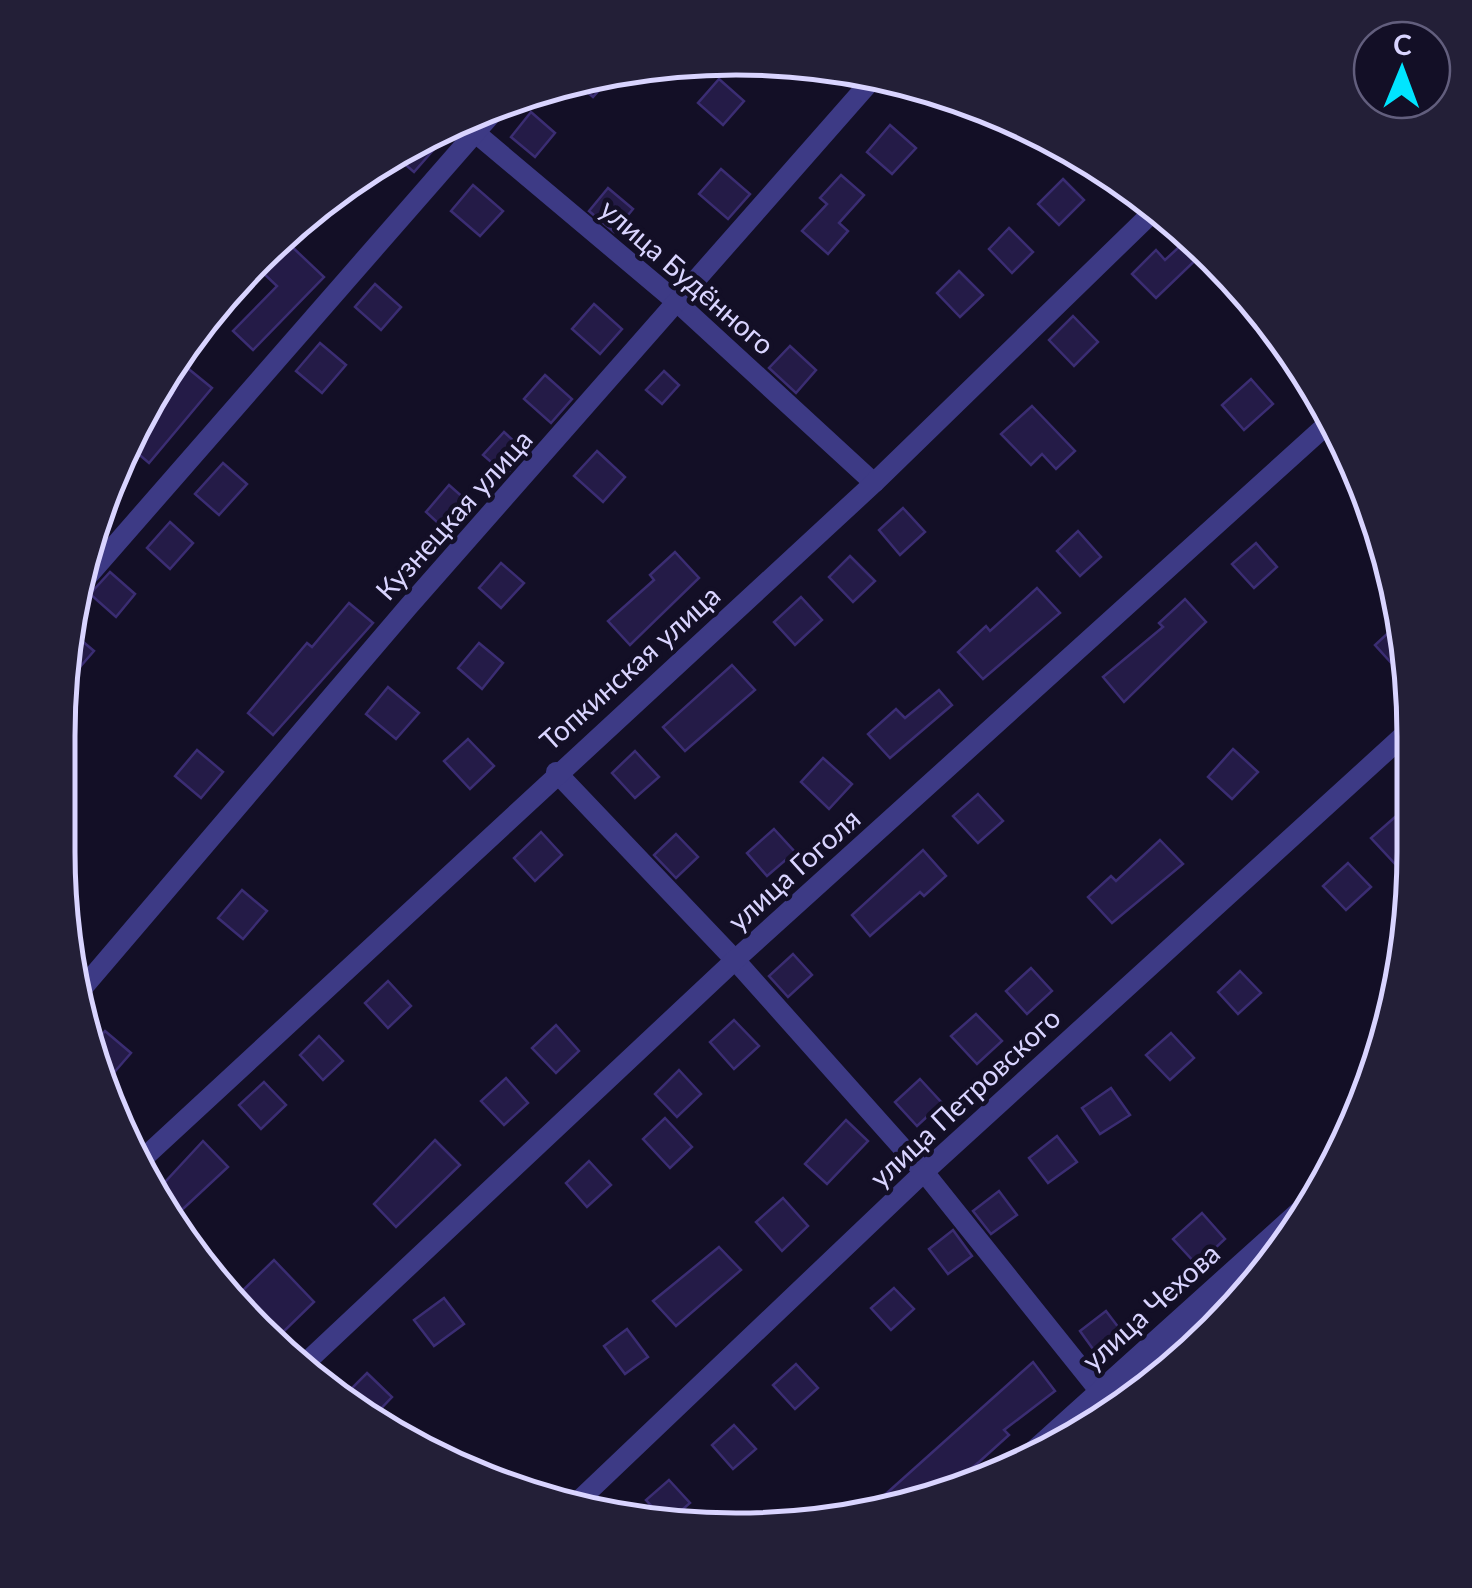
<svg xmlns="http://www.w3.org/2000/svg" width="1472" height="1588" font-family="Lato,sans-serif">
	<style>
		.building { fill: #241b47; stroke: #3b2d73; stroke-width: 2.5 }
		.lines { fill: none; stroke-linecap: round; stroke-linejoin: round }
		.minor { stroke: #3d3a85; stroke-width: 20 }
		.tertiary { stroke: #3d3a85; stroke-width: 25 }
		.labels { text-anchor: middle; stroke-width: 9; stroke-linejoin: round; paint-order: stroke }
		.street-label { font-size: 28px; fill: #d9d4ff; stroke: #130f26 }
		.rim { fill: none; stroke: #d9d4ff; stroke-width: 5 }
	</style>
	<rect width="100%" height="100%" fill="#130f26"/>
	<g class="building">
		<polygon points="618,69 593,97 573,80 604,70"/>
		<polygon points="719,79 744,101 723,125 698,103"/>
		<polygon points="531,112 555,133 535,157 511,137"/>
		<polygon points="890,125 916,148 892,174 867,152"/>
		<polygon points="424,137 436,147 414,172 393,154"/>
		<polygon points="721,169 750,194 728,219 699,194"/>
		<polygon points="841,175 864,195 839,223 848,231 828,254 802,231 827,204 820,198"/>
		<polygon points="1063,179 1084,200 1059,225 1038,204"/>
		<polygon points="473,185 503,211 480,236 451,211"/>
		<polygon points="608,188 633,209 614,232 589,211"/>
		<polygon points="1009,228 1033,252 1012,273 989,249"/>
		<polygon points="1191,236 1207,249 1156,298 1132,274 1156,250 1165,260"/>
		<polygon points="288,243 324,277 253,350 233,331 277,286 262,272"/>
		<polygon points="959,271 983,295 960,317 937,293"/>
		<polygon points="375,284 401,307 381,330 355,307"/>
		<polygon points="594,304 622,329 600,354 572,329"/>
		<polygon points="1073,316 1098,342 1074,366 1049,340"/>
		<polygon points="320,343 346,365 322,393 296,371"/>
		<polygon points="790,346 816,370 796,393 769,368"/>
		<polygon points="185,366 212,388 149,463 128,445 173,393 167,387"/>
		<polygon points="664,371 679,385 662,404 646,390"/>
		<polygon points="545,375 572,399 551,423 524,399"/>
		<polygon points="1251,379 1273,404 1244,430 1222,405"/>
		<polygon points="1032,406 1075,451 1056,469 1042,454 1031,465 1001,434"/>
		<polygon points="504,432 526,452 506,475 483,455"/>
		<polygon points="597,451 625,477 603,502 574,476"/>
		<polygon points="223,463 247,484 219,515 195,494"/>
		<polygon points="449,485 474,507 450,534 426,512"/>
		<polygon points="903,508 925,532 900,555 879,530"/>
		<polygon points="170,522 193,543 170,569 147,548"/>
		<polygon points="1078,531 1101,557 1080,576 1057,551"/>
		<polygon points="1256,543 1277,567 1254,588 1232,564"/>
		<polygon points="675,552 699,578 630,645 608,621 654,580 650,575"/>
		<polygon points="850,556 875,581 853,602 829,577"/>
		<polygon points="501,563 524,583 501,608 479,588"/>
		<polygon points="110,572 135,594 116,617 90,594"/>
		<polygon points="1037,588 1060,613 983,679 958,652 986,626 990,631"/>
		<polygon points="801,597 822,620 795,645 774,622"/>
		<polygon points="1185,599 1206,622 1124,702 1103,677 1163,627 1159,623"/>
		<polygon points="349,603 373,623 273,735 248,713 307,643 312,647"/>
		<polygon points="1402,620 1403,676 1375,645"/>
		<polygon points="69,630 94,651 66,683 67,663"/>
		<polygon points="479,643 503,663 482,689 458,668"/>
		<polygon points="732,665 755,690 685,751 663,727"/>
		<polygon points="388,687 419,713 396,739 366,714"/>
		<polygon points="939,690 952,705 890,758 868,734 896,709 905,718"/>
		<polygon points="468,739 494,766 470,789 444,761"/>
		<polygon points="1233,749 1258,772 1232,799 1208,777"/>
		<polygon points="197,750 223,772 201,798 175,776"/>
		<polygon points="635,751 659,777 635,798 612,773"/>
		<polygon points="823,758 852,784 829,809 801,782"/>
		<polygon points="978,794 1003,821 978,843 953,816"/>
		<polygon points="1395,817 1406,830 1407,857 1397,866 1371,838"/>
		<polygon points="774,829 795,852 767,876 747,853"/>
		<polygon points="541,832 562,855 535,881 514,858"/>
		<polygon points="676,834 698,857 676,878 654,855"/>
		<polygon points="1160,840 1183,864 1112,923 1088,897 1111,876 1116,881"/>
		<polygon points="923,850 946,876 924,896 920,892 870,936 852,915"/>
		<polygon points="1348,863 1371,887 1346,910 1323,886"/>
		<polygon points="242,890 267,911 243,939 218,918"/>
		<polygon points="793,954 812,975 788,997 769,976"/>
		<polygon points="1031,968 1052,991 1027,1014 1006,991"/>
		<polygon points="1240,971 1261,993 1238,1014 1218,992"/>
		<polygon points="388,981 411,1006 388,1028 365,1003"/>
		<polygon points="976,1014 1002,1041 977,1064 951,1036"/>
		<polygon points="734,1020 759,1046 734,1069 710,1042"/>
		<polygon points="556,1025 579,1051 556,1073 532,1048"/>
		<polygon points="105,1031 131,1053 104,1084 92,1047"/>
		<polygon points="1171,1033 1194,1058 1170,1080 1146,1055"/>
		<polygon points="319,1036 343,1061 323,1080 300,1055"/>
		<polygon points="679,1070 701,1094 677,1117 655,1094"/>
		<polygon points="506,1078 528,1103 504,1125 481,1101"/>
		<polygon points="920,1079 942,1103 917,1126 895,1102"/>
		<polygon points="264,1082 286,1105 261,1129 239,1105"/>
		<polygon points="1111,1088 1130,1115 1100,1134 1082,1108"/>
		<polygon points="665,1118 692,1147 670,1168 643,1139"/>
		<polygon points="846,1120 868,1141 827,1184 805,1164"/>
		<polygon points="1057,1136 1077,1162 1048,1183 1029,1158"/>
		<polygon points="435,1140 460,1165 396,1227 374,1204"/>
		<polygon points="203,1141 228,1167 170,1221 154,1194"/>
		<polygon points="589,1161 611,1185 587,1207 566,1183"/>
		<polygon points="999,1191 1017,1215 991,1234 973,1211"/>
		<polygon points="783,1198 808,1226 782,1251 756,1222"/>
		<polygon points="1202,1213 1225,1239 1197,1265 1173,1239"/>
		<polygon points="953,1230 972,1256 948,1274 929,1249"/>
		<polygon points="719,1247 741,1270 676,1326 653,1301"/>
		<polygon points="274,1260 314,1302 278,1337 238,1295"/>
		<polygon points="894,1288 914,1309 891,1330 871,1308"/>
		<polygon points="444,1298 464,1324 434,1346 414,1320"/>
		<polygon points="1106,1311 1125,1336 1098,1356 1080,1331"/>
		<polygon points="627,1329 648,1357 625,1374 604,1346"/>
		<polygon points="1033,1362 1055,1391 1004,1430 1009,1435 979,1462 937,1497 859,1518"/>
		<polygon points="796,1364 818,1388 795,1409 773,1385"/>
		<polygon points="367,1373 392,1397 372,1418 342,1398"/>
		<polygon points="734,1425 756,1449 733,1469 712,1445"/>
		<polygon points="669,1480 690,1503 667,1523 646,1500"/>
	</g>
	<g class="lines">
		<g class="minor">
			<polyline points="459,119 679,304 874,483"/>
			<polyline points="74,592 503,101"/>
			<polyline points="556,772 735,960 924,1172 1117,1413"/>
			<polyline points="75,997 408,607 878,73"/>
			<polyline points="136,1165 874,483 1157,208"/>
			<polyline points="299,1369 735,960 1332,420"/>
			<polyline points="570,1509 924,1172 1404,735"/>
		</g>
		<polyline class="tertiary" points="1021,1465 1322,1194"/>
	</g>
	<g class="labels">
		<g class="street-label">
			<text transform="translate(687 277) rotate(41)" y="10">улица Будённого</text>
			<text transform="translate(454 515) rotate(-48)" y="10">Кузнецкая улица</text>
			<text transform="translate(630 668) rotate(-42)" y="10">Топкинская улица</text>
			<text transform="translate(794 870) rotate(-42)" y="10">улица Гоголя</text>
			<text transform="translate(965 1098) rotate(-43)" y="10">улица Петровского</text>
			<text transform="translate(1151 1307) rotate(-42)" y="10">улица Чехова</text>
		</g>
	</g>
	<path d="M0 0H1472V1588H0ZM736 75H736A661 661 0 0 1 1397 736V852A661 661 0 0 1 736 1513H736A661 661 0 0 1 75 852V736A661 661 0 0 1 736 75Z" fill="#231f37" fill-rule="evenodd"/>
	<path class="rim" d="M736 75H736A661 661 0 0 1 1397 736V852A661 661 0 0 1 736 1513H736A661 661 0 0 1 75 852V736A661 661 0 0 1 736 75Z"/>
	<g transform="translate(1402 70) rotate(1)"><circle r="48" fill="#130f26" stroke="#625e7d" stroke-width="2.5"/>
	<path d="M0-8L18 38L0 25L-18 38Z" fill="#00e5ff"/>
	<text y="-15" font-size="28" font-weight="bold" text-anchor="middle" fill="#d9d4ff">С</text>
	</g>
</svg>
